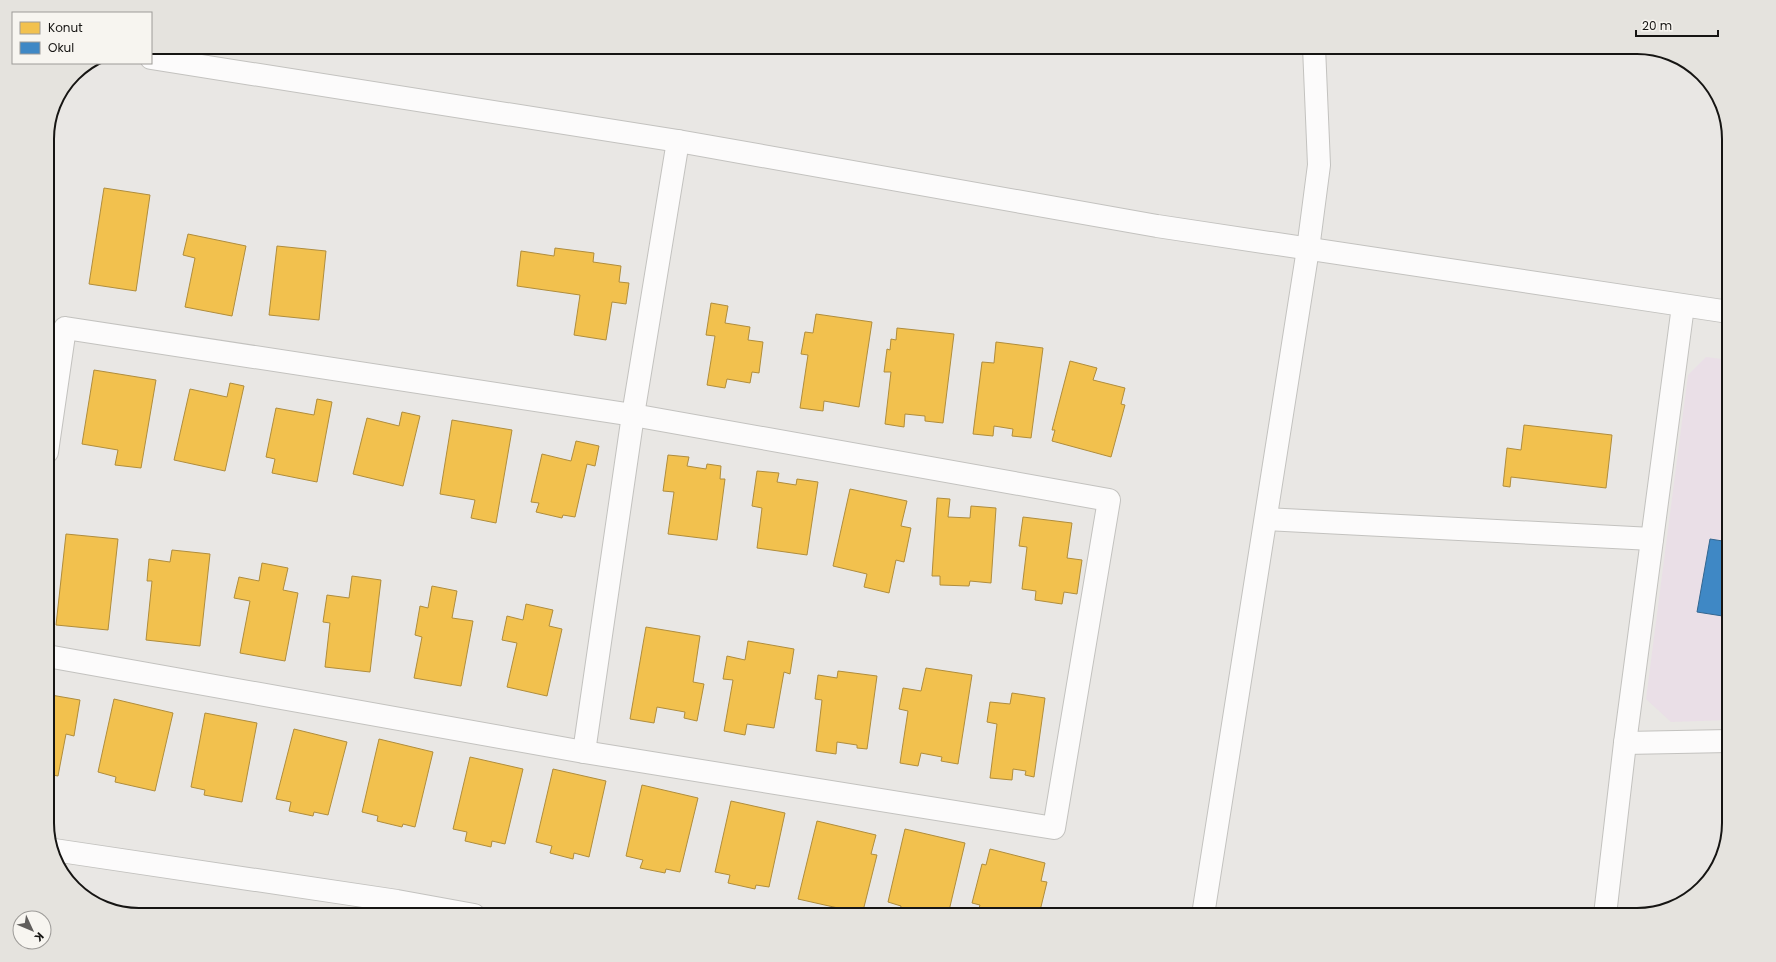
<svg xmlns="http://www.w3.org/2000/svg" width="1776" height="962" font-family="Poppins,sans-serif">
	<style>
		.education { fill: #eadfe7 }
		.homes { fill: #f2c14e; stroke: #b08d3c }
		.schools { fill: #3f88c5; stroke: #336690 }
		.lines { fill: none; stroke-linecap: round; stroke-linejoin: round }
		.minor-casing { stroke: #c3c2bf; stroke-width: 24 }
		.minor { stroke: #fcfbfb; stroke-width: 22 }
		.rim { fill: none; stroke: #161513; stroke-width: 2 }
	</style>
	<rect width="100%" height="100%" fill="#e9e7e4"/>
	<polygon class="education" points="1706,357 1729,360 1729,720 1671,722 1646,699 1688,375"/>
	<g class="homes">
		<polygon points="104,188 150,195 136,291 89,284"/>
		<polygon points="188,234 246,246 232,316 185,307 195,258 183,255"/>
		<polygon points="277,246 326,251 319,320 269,315"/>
		<polygon points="555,248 594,253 593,262 621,266 619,282 629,283 626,304 612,302 606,340 574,335 580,295 517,286 521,251 554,256"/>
		<polygon points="711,303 728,306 725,323 750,327 748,340 763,342 759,373 752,372 750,383 727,379 725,388 707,385 715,336 706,335"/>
		<polygon points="816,314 872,322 859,407 824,401 823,411 800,408 808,355 801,354 805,332 813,333"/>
		<polygon points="897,328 954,334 943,423 925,421 925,416 905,414 904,427 885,424 891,372 884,372 887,349 890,350 891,339 896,340"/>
		<polygon points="996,342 1043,348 1031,438 1012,436 1013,429 994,426 993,436 973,434 982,362 994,363"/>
		<polygon points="1070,361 1097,368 1093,380 1125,388 1121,404 1125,405 1111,457 1052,441 1055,430 1052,430"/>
		<polygon points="94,370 156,380 141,468 115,465 118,450 82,444"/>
		<polygon points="230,383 244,386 225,471 174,460 190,389 227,397"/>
		<polygon points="317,399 332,402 317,482 272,473 275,459 266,457 276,408 314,415"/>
		<polygon points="402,412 420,416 403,486 353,474 367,418 399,426"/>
		<polygon points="452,420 512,430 496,523 471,518 475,500 440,494"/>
		<polygon points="1524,425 1612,435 1606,488 1511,477 1510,487 1503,486 1507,448 1521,450"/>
		<polygon points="576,441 599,446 595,466 587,464 575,517 563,515 562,518 536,512 539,503 531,502 542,454 571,461"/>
		<polygon points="668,455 689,457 687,466 706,469 707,464 721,466 720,479 725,479 717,540 668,534 674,492 663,491"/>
		<polygon points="757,471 779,473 777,482 796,485 797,479 818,482 807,555 757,548 762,508 752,506"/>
		<polygon points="850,489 907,501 901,526 911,528 904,562 896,560 889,593 864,587 867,574 833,566"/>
		<polygon points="937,498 950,499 948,517 970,518 971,506 996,508 991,583 970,581 969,586 940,585 940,576 932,576"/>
		<polygon points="1023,517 1072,523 1067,558 1082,560 1077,594 1064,592 1062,604 1035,600 1036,591 1022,589 1027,547 1019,546"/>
		<polygon points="66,534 118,539 108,630 56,625"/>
		<polygon points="172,550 210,554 200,646 146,640 152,581 147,581 149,559 170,562"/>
		<polygon points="262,563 288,568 283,590 298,593 285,661 240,653 250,601 234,598 239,577 259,581"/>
		<polygon points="352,576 381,580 370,672 325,667 330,623 323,622 327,595 349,598"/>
		<polygon points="432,586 457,591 452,618 473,621 461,686 414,678 422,637 415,635 420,606 428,608"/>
		<polygon points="526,604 553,610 549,626 562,629 547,696 507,687 517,643 502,640 507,616 523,620"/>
		<polygon points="646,627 700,636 693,682 704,684 697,721 684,718 685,712 657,707 654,723 630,719"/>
		<polygon points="748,641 794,649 790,674 784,672 774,728 747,724 745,735 724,731 733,680 723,679 727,656 745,660"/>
		<polygon points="926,668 972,675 958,764 941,761 942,757 921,753 918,766 900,763 908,711 899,709 903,688 921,691"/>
		<polygon points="838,671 877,676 867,749 857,748 857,745 837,742 836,754 816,751 822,700 815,699 818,675 837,678"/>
		<polygon points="1012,693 1045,698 1034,777 1025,775 1026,771 1013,769 1012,780 990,778 997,724 987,722 990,702 1010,704"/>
		<polygon points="51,695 80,700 74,736 66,734 58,776 47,774 47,706 49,706"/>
		<polygon points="114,699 173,713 155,791 115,782 116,777 98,772"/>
		<polygon points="205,713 257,723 242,802 204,795 205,790 191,787"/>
		<polygon points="294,729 347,742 328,815 314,812 313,816 289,811 291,802 276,799"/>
		<polygon points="379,739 433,752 415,827 403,824 402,827 377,821 378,816 362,812"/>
		<polygon points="470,757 523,769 505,844 492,841 491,847 465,841 467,832 453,829"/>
		<polygon points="553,769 606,781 589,857 574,853 573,859 550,853 552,846 536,842"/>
		<polygon points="642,785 698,798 680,872 666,869 665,873 640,868 643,860 626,856"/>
		<polygon points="731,801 785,813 769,887 756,885 755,889 728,883 730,875 715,872"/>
		<polygon points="817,821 876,835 871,854 877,855 862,915 837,915 838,908 798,899"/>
		<polygon points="905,829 965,843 948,915 932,912 931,915 922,915 900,910 901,906 888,902"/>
		<polygon points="990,849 1045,863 1041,881 1047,882 1039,915 977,915 980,905 972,903 982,864 986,865"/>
	</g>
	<polygon class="schools" points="1710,539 1729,542 1729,617 1697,612"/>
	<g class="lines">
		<g class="minor-casing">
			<g id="minor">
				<polyline points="151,58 678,141 1157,226 1729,312"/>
				<polyline points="47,452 65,328 633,415 1109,500 1054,828 584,752 47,656"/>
				<polyline points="1266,519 1652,539"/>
				<polyline points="1625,743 1729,741"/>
				<polyline points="584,752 633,415 678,141"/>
				<polyline points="54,850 397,901 474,915"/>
				<polyline points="1203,915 1308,249 1319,165 1314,47"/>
				<polyline points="1605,915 1625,743 1683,306"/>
			</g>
		</g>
		<use href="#minor" class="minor"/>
	</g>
	<path d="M0 0H1776V962H0ZM139 54H1637A85 85 0 0 1 1722 139V823A85 85 0 0 1 1637 908H139A85 85 0 0 1 54 823V139A85 85 0 0 1 139 54Z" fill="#e5e3de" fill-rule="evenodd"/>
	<path class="rim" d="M139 54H1637A85 85 0 0 1 1722 139V823A85 85 0 0 1 1637 908H139A85 85 0 0 1 54 823V139A85 85 0 0 1 139 54Z"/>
	<rect x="12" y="12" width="140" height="52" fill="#f7f5f0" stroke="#9d9b98"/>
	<rect x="20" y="22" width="20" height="12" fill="#f2c14e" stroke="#9d9b98"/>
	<text x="48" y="32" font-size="12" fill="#161513">Konut</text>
	<rect x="20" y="42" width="20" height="12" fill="#3f88c5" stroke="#9d9b98"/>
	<text x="48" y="52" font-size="12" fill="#161513">Okul</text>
	<g transform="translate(32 930) rotate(134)"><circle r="19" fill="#f7f5f0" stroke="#9d9b98"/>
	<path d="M0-3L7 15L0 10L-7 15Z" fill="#605e5c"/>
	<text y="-6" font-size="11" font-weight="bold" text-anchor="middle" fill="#161513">K</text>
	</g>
	<path d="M1636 30v6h82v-6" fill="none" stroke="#161513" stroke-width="2"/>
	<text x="1642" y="30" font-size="12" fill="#161513" stroke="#f7f5f0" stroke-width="3" paint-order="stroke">20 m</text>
</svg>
